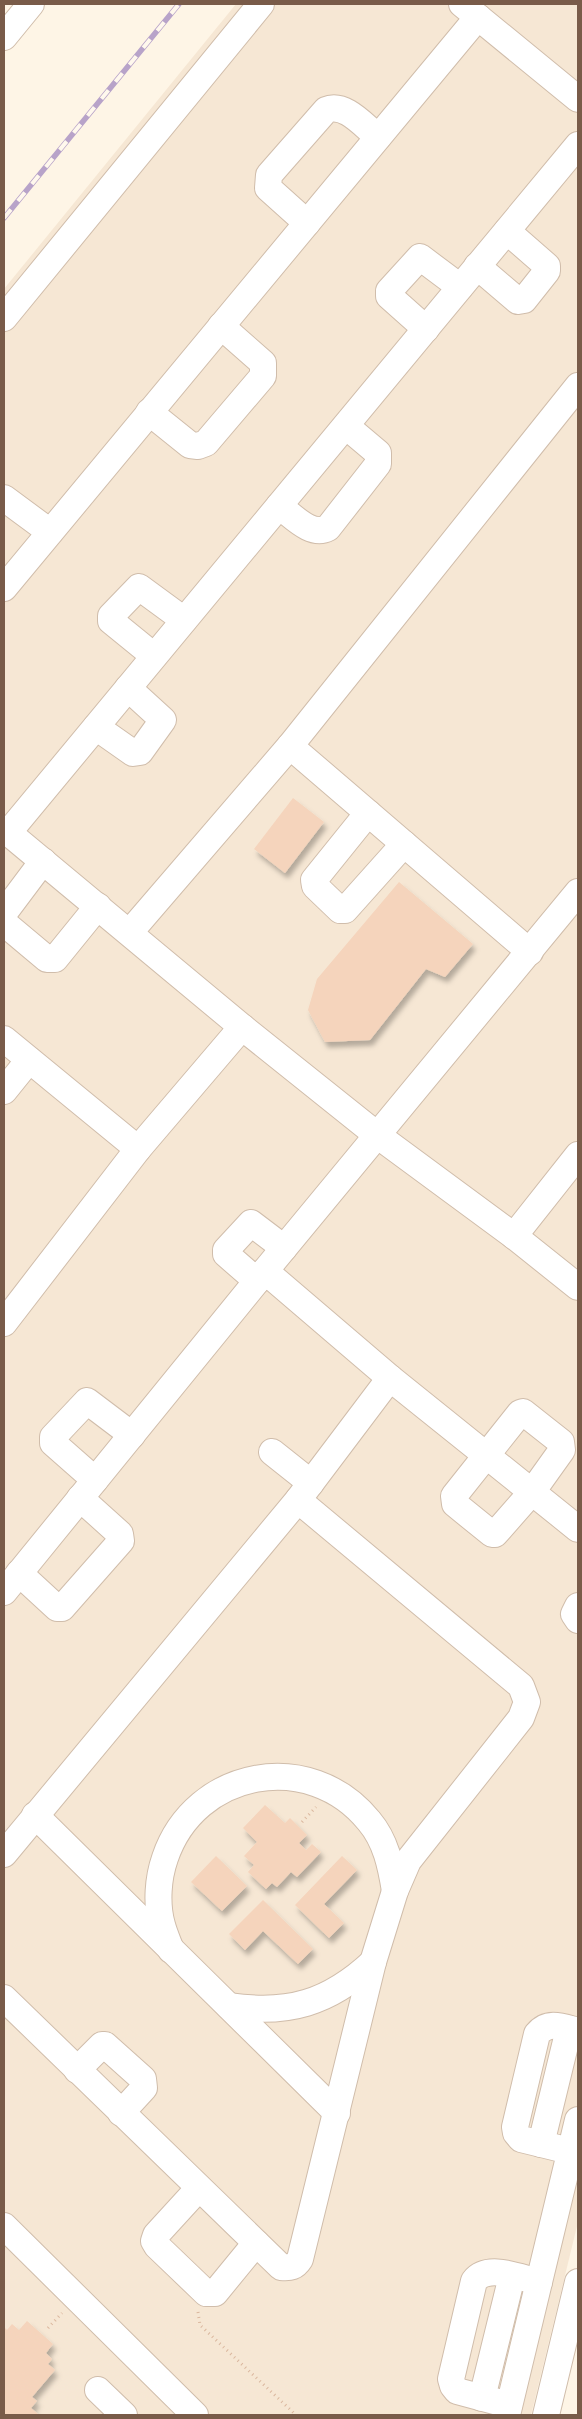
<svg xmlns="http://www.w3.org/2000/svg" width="582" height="2419" font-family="'Asap Condensed',sans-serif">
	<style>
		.residential { fill: #f6e7d4 }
		.building { fill: #f5d4bc; filter: url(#shadow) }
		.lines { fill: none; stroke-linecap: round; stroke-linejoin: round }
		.minor-casing { stroke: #d0bdab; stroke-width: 28 }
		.path { stroke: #dab79e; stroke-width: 3; stroke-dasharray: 1 4; stroke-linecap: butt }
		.minor { stroke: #fff; stroke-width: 26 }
		.rail-casing { stroke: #b8a3c9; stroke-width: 5.5 }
		.rail { stroke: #fff8ed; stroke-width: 4; stroke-dasharray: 11; stroke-linecap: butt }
	</style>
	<defs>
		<filter id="shadow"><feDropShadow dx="3" dy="5.5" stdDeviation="2.5" flood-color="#0004"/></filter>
	</defs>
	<rect width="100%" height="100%" fill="#fef5e6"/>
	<polygon class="residential" points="236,4 578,4 578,2222 531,2415 4,2415 4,289"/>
	<g class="building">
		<polygon points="293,798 324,822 285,873 254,849"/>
		<polygon points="399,882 473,944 445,977 426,969 370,1040 325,1042 308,1010 317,979"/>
		<polygon points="265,1805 285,1823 290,1818 307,1835 299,1843 306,1850 312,1844 321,1852 297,1877 291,1872 277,1887 272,1883 266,1889 248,1872 254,1865 244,1856 257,1842 243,1828"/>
		<polygon points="216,1856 247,1886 222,1911 191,1882"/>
		<polygon points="342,1856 357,1870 324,1904 344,1923 329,1938 295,1905"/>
		<polygon points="263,1900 313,1949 298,1964 263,1931 245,1950 229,1934"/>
		<polygon points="27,2321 53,2344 46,2353 52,2359 48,2364 55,2370 32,2397 37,2401 31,2408 38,2414 37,2415 4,2415 4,2327 7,2330 12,2324 19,2330"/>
	</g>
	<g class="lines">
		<g class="minor-casing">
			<g id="minor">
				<polyline points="462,4 578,99"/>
				<polyline points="4,37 31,4"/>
				<path d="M307,223L268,188L269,175L326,110C345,102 364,126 378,137"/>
				<polyline points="477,266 518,301 524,300 547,271 547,266 507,231"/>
				<polyline points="4,318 261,4"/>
				<polyline points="426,329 389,296 389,291 420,257 460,287"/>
				<polyline points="149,412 190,445 198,446 206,443 263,376 263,363 221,326"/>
				<polyline points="4,498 50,532"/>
				<path d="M279,506C293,516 311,537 328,528L378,464V453L346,426"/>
				<polyline points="4,588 478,17"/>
				<polyline points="154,656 111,621 111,616 139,587 184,620"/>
				<polyline points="96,727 133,753 140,752 163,720 128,688"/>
				<polyline points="290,746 530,952"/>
				<polyline points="368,813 314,880 315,886 340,910 345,910 404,844"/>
				<polyline points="4,829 242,1027 377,1135 514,1236 578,1287"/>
				<polyline points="8,833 578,145"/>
				<polyline points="4,913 43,861"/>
				<polyline points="4,923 47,959 55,959 98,906"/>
				<polyline points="130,932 290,746 578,386"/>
				<polyline points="4,1039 138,1149"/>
				<polyline points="4,1091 29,1060"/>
				<polyline points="514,1236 578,1155"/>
				<polyline points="265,1271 390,1378 578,1529"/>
				<polyline points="257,1281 226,1254 226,1250 251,1223 284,1248"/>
				<polyline points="4,1323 138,1149 242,1027"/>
				<polygon points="523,1412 561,1442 562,1450 532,1492 495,1534 492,1534 455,1504 454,1496 520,1413"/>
				<polyline points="272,1452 311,1483"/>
				<polyline points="95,1480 53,1443 53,1437 87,1401 132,1435"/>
				<polyline points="19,1573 57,1608 62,1608 121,1541 120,1534 80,1498"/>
				<polyline points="4,1592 265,1271 578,892"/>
				<polyline points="578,1606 574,1614 578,1620"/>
				<polyline points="35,1815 337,2113"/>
				<polyline points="4,1854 298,1500 390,1378"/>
				<path d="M171,1950C168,1942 164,1933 162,1925C156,1904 158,1878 165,1858C195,1769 310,1748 369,1821C386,1841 391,1866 395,1891"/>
				<path d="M4,1998L281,2267C290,2268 295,2267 300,2259L373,1962L395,1891L408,1861L521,1718L527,1702L521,1686L298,1500"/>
				<path d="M229,2006C288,2015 329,2003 373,1962"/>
				<polyline points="77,2070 102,2045 105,2045 143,2079 144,2088 121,2113"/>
				<polyline points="541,2144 569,2029"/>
				<path d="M570,2151L521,2139L516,2133L515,2127L537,2034C548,2020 563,2027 578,2031"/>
				<polyline points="199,2188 156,2235 154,2241 157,2246 206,2293 215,2293 256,2243"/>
				<polyline points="4,2226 195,2415"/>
				<polyline points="98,2390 124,2415"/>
				<polyline points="482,2398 512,2276"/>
				<path d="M509,2405L457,2391L453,2386L451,2379L474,2281C488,2263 520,2278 539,2282"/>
				<polyline points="507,2415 578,2120"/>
				<polyline points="546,2415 578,2282"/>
			</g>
		</g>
		<g class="path">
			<polyline points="302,1822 316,1807"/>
			<polyline points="198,2312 200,2325 296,2415"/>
			<polyline points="48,2328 62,2313"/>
		</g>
		<use href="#minor" class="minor"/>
		<g class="rail-casing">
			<polyline id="rail" points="4,218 179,4"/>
		</g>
		<use href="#rail" class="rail"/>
	</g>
	<rect width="582" height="2419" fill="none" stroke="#795b49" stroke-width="10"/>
</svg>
